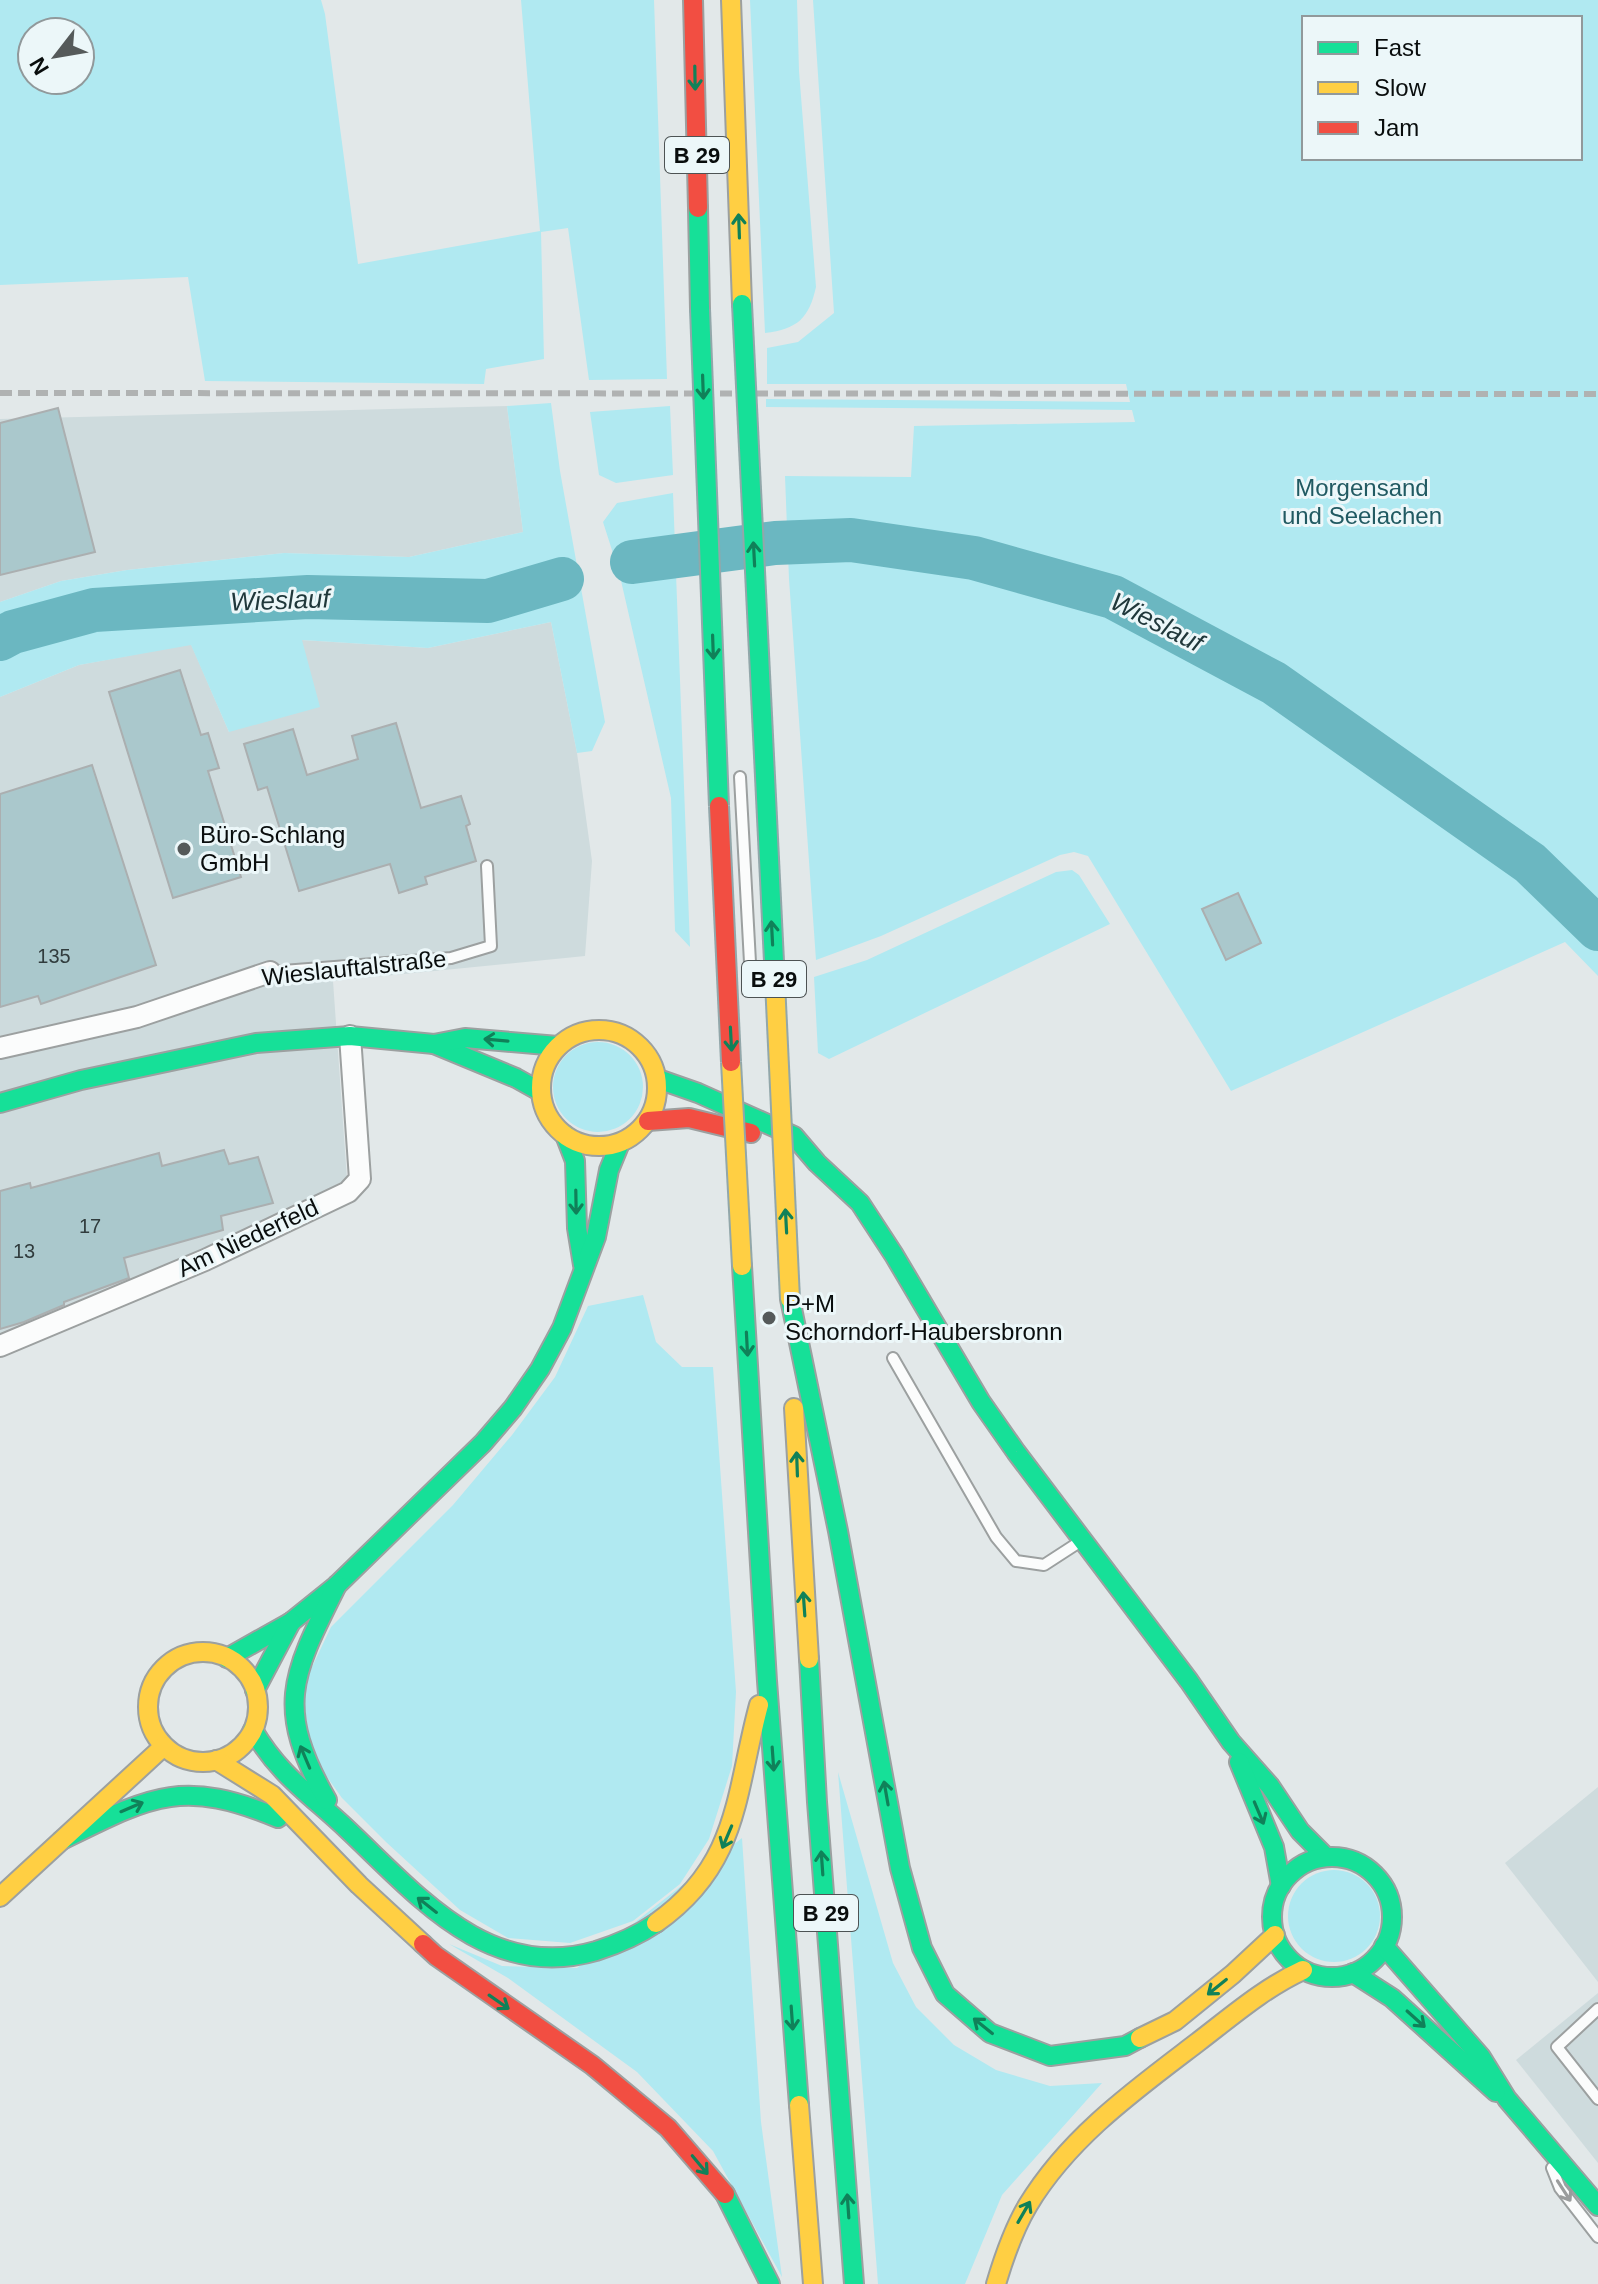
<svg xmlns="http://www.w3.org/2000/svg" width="1598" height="2284" font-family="Arial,sans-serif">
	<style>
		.built { fill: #cedbdd }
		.green { fill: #b0e9f1; fill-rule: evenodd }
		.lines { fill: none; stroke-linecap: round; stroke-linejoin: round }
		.river { stroke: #6bb7c1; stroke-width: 44 }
		.building { fill: #aac8cc; stroke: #abafb0; stroke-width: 2 }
		.lane-casing { stroke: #9ca0a0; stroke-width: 14 }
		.street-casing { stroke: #9ca0a0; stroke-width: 24 }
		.fast-casing { stroke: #9ca0a0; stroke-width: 22 }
		.slow-casing { stroke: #9ca0a0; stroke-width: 22 }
		.jam-casing { stroke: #9ca0a0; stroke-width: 22 }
		.lane { stroke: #fbfcfc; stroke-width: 10 }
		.street { stroke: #fbfcfc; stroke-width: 20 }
		.fast { stroke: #16e098; stroke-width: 18 }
		.slow { stroke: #ffcf43; stroke-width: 18 }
		.jam { stroke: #f24e42; stroke-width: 18 }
		.rail { stroke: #b0b2b2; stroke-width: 6; stroke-dasharray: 12 6; stroke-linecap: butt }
		.fast-bridge-casing { stroke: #92a7aa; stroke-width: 22; stroke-linecap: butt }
		.slow-bridge-casing { stroke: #92a7aa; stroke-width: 22; stroke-linecap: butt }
		.jam-bridge-casing { stroke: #92a7aa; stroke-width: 22; stroke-linecap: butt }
		.fast-bridge { stroke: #16e098; stroke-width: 18 }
		.slow-bridge { stroke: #ffcf43; stroke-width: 18 }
		.jam-bridge { stroke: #f24e42; stroke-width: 18 }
		.oneway { stroke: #108159 }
		.oneway2 { stroke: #9a9c9c }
		.poi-dot { fill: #555a5a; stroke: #ecf7f9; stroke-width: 3 }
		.labels { text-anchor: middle; stroke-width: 6; stroke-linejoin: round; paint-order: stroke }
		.number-label { font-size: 20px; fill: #313c3d }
		.shield { fill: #ecf7f9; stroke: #4d5354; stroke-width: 2 }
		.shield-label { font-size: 22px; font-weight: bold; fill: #090d0d }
		.park-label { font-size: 24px; fill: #215a62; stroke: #ecf7f9 }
		.poi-label { font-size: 24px; fill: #090d0d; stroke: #ecf7f9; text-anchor: start }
		.street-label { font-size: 24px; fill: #090d0d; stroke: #ecf7f9 }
		.water-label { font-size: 26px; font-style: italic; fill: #20383b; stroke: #ecf7f9 }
	</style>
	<rect width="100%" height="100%" fill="#e2e8e9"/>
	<g class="built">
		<polygon points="507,406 523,532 409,557 284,553 127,570 61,581 0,602 0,419"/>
		<polygon points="551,622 577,753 592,861 585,956 333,981 347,1179 270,1220 87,1308 0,1334 0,697 79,665 191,644 229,732 301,640 428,648"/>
		<polygon points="1598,1787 1598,1982 1505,1863"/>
		<polygon points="1598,1993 1598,2163 1516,2060"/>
	</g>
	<g class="green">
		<path d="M0,0H321L325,14L358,264L540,231L521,0H654L667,379L589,380L568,228L541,232L544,359L486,369L484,384L205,381L188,277L0,285ZM32,32H80V80H32Z"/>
		<path d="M750,0H797L799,71L816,287C809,318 798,329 765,333Z"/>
		<path d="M813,0H1598V976L1565,942L1231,1091L1088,856L1074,852L1060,855L881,936L816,960L789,579L785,476L911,477L914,426L1135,422L1132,410L766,407V399L1130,402L1126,384H767V348L798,342L834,313ZM1304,18H1580V158H1304Z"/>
		<polygon points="551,403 560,471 605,722 592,751 577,753 551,622 428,648 302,640 320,707 229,732 191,645 79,665 0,697 0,602 61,581 127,570 284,553 409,557 523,532 507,406"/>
		<polygon points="670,406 673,475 616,483 599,475 590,412"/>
		<polygon points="673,493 690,947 675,931 671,798 619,572 603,522 617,503"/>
		<polygon points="1072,870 1079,875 1110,924 829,1059 818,1053 814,977 867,960 1056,872"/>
		<circle cx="598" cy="1087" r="45"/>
		<polygon points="643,1295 656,1342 682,1367 713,1367 736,1692 732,1766 709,1839 680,1884 633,1921 570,1943 508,1938 460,1910 386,1842 342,1798 312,1756 302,1688 331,1627 453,1505 512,1435 555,1377 588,1306"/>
		<polygon points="838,1772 893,1963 916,2007 954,2045 996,2070 1050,2086 1102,2083 1002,2195 965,2284 878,2284"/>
		<polygon points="742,1838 761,2122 782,2277 713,2151 637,2072 508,1978 449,1944 502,1966 577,1968"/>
		<circle cx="1334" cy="1916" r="46"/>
	</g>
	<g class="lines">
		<g class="river">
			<polyline points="632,562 775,543 851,540 974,558 1113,597 1274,683 1530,863 1598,929"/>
			<polyline points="0,639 13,632 94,610 308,597 488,601 562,579"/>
		</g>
	</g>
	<g class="building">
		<polygon points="58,408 95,552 0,575 0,423"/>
		<polygon points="180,670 201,735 208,733 219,768 208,771 241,877 173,898 109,692"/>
		<polygon points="396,723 421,808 461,796 470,824 466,826 476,861 425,877 427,884 399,893 390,864 299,891 267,787 258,790 244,744 293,729 307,775 358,759 352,736"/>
		<polygon points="92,765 156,965 41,1004 38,996 0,1007 0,794"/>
		<polygon points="1238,893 1261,943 1226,960 1202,909"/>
		<polygon points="224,1150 229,1164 258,1157 273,1203 221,1216 223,1230 124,1258 129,1278 64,1302 64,1305 24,1322 0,1329 0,1191 30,1183 31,1188 159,1153 162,1166"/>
	</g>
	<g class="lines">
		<g class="lane-casing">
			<g id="lane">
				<polyline points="740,777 751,981"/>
				<polyline points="270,972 451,958 491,946 487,866"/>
				<polyline points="893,1358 996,1537 1016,1561 1044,1565 1081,1541"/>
				<polyline points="1598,2009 1557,2047 1598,2099"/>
				<polyline points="1552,2168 1560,2188 1598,2237"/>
			</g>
		</g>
		<g class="street-casing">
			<g id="street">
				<polyline points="0,1048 137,1017 270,972"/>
				<polyline points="0,1346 205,1260 348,1192 360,1179 350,1036"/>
			</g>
		</g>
		<g class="fast-casing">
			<g id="fast">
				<polyline points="698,208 700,309"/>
				<polyline points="434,1044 516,1078 541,1092"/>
				<polyline points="658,1079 698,1093 794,1136 817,1163 860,1203 894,1255 981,1402 1016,1452 1189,1681 1231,1742 1270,1786 1300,1831 1326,1857"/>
				<polyline points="0,1103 81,1080 256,1043 350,1036 434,1044 465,1038 558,1046"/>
				<polyline points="565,1135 575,1161 577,1228 583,1265"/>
				<polyline points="742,1266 767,1681 799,2105"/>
				<polyline points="790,1299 838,1531 900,1868 922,1948 945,1994 990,2033 1050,2056 1125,2046 1140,2038"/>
				<polyline points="227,1658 291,1622 337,1585 483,1443 513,1408 540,1369 562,1328 596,1237 609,1170 620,1143"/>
				<polyline points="809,1659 817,1802 854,2284"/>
				<polyline points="255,1690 291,1622"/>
				<path d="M253,1730C280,1776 311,1795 348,1830C418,1896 489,1982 596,1951C618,1944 637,1936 656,1923"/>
				<polyline points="1239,1762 1274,1847 1281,1886"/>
				<path d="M327,1800C274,1707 292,1675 337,1585"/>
				<path d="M62,1840C151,1796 182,1778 278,1818"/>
				<circle cx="1332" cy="1917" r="60"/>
				<polyline points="1384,1946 1481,2057 1507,2099 1598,2206"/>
				<polyline points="1353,1973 1392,1998 1496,2092"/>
				<polyline points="725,2194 770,2284"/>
			</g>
		</g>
		<g class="slow-casing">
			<g id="slow">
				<polyline points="731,0 742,304"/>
				<circle cx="599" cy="1088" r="58"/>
				<polyline points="794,1408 809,1659"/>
				<circle cx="203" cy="1707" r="55"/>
				<polyline points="216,1760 272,1795 359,1885 423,1944"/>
				<polyline points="0,1897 164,1746"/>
				<path d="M656,1923C740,1864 735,1793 759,1705"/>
				<polyline points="1140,2038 1175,2021 1233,1974 1275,1935"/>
				<polyline points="799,2105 813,2284"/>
				<path d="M996,2284C1004,2257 1013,2230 1028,2205C1069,2137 1135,2090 1198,2042C1232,2016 1264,1988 1303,1970"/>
			</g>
		</g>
		<g class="jam-casing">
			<g id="jam">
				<polyline points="693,0 698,208"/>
				<polyline points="648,1121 689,1118 751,1133"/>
				<polyline points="423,1944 436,1956 592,2065 668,2128 725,2194"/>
			</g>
		</g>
		<use href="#lane" class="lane"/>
		<use href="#street" class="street"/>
		<use href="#fast" class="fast"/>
		<use href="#slow" class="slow"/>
		<use href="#jam" class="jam"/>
		<polyline class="rail" points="0,393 1598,394"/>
		<g class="fast-bridge-casing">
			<g id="fast-bridge">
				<polyline points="742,304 775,982"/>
				<polyline points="700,309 719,806"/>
			</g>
		</g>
		<g class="slow-bridge-casing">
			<g id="slow-bridge">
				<polyline points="775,982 790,1299"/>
				<polyline points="731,1062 742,1266"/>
			</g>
		</g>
		<g class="jam-bridge-casing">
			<polyline id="jam-bridge" points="719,806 731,1062"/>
		</g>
		<use href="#fast-bridge" class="fast-bridge"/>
		<use href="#slow-bridge" class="slow-bridge"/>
		<use href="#jam-bridge" class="jam-bridge"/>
	</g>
	<defs><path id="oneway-shaft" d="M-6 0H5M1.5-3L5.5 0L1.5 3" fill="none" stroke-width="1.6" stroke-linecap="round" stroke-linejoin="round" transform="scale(2)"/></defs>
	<g class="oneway">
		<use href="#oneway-shaft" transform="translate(695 78) rotate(89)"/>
		<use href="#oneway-shaft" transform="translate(739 226) rotate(-92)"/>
		<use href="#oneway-shaft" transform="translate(703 387) rotate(88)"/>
		<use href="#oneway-shaft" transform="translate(754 554) rotate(-93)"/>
		<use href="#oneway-shaft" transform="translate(713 647) rotate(88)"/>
		<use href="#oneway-shaft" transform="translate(772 933) rotate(-93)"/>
		<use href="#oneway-shaft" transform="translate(731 1039) rotate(87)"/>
		<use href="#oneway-shaft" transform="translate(496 1040) rotate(-175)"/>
		<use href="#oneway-shaft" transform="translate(576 1202) rotate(89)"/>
		<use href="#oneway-shaft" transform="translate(786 1221) rotate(-93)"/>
		<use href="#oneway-shaft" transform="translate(747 1344) rotate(87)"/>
		<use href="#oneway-shaft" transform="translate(797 1464) rotate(-92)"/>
		<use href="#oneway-shaft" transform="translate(804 1604) rotate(-94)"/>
		<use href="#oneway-shaft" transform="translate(305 1757) rotate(-113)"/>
		<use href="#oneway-shaft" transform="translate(773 1759) rotate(86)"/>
		<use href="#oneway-shaft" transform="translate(886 1793) rotate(-100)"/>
		<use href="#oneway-shaft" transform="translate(132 1807) rotate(-23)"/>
		<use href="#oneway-shaft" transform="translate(1259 1813) rotate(67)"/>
		<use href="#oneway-shaft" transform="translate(727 1837) rotate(113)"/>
		<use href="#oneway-shaft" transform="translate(822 1863) rotate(-94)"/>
		<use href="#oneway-shaft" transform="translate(427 1905) rotate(-142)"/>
		<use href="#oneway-shaft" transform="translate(1217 1987) rotate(141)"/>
		<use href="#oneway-shaft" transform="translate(499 2002) rotate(35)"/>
		<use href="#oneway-shaft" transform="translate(792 2018) rotate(86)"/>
		<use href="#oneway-shaft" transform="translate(1416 2019) rotate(42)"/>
		<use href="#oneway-shaft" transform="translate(983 2026) rotate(-141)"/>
		<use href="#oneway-shaft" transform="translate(700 2165) rotate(50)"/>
		<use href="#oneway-shaft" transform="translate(848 2206) rotate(-94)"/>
		<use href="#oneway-shaft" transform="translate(1024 2212) rotate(-60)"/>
	</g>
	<use class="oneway2" href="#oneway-shaft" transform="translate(1564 2191) rotate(57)"/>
	<g class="poi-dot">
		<circle cx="184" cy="849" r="8"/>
		<circle cx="769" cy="1318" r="8"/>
	</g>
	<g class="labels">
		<g class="number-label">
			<text x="54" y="963">135</text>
			<text x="90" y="1233">17</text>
			<text x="24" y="1258">13</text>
		</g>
		<g class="shield">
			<rect x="665" y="137" width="64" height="36" rx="6"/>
			<rect x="742" y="961" width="64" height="36" rx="6"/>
			<rect x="794" y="1895" width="64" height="36" rx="6"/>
		</g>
		<g class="shield-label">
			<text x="697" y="163">B 29</text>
			<text x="774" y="987">B 29</text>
			<text x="826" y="1921">B 29</text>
		</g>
		<g class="park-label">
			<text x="1362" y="496">Morgensand<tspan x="1362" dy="28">und Seelachen</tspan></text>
		</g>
		<g class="poi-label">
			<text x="200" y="843">Büro-Schlang<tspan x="200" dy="28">GmbH</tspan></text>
			<text x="785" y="1312">P+M<tspan x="785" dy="28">Schorndorf-Haubersbronn</tspan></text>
		</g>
		<g class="street-label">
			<text transform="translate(354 968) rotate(-6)" y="8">Wieslauftalstraße</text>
			<text transform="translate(248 1238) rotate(-25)" y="8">Am Niederfeld</text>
		</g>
		<g class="water-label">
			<text transform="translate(280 600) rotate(-2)" y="9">Wieslauf</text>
			<text transform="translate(1157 622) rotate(27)" y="9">Wieslauf</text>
		</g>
	</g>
	<rect x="1302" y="16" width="280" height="144" fill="#ecf7f9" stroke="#91999b" stroke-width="2"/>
	<rect x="1318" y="42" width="40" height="12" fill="#16e098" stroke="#91999b" stroke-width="2"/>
	<text x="1374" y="56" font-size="24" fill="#090d0d">Fast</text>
	<rect x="1318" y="82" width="40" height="12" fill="#ffcf43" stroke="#91999b" stroke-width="2"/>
	<text x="1374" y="96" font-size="24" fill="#090d0d">Slow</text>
	<rect x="1318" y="122" width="40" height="12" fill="#f24e42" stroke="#91999b" stroke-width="2"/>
	<text x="1374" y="136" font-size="24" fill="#090d0d">Jam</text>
	<g transform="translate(56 56) rotate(239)"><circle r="38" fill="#ecf7f9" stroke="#91999b" stroke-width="2"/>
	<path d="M0-6L14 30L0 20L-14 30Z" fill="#555a5a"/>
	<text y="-12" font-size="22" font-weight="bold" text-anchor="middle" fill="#090d0d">N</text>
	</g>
</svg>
